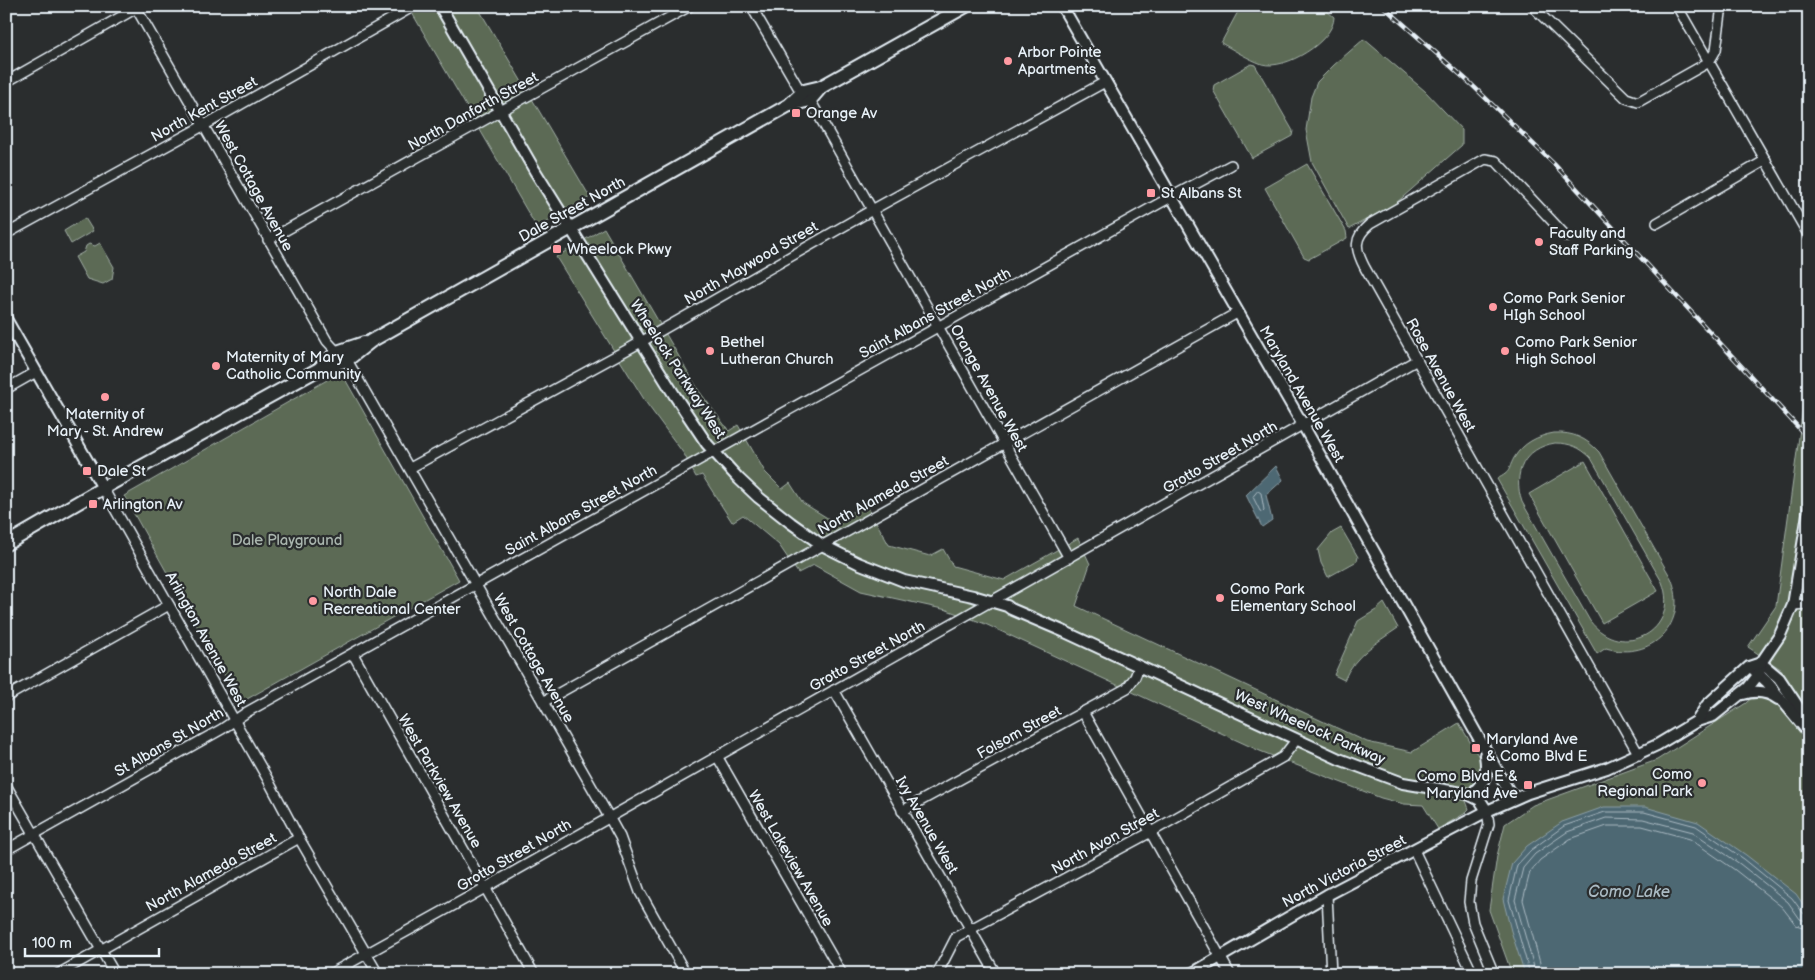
<svg xmlns="http://www.w3.org/2000/svg" width="1815" height="980" font-family="'Balsamiq Sans',sans-serif">
	<style>
		.green { fill: #5b6b54; stroke: #a2aea6; fill-rule: evenodd }
		.water { fill: #4e6873; stroke: #8c9fa8 }
		.lines { fill: none; stroke-linecap: round; stroke-linejoin: round }
		.shore { stroke: #aabac3; stroke-width: 1 }
		.minor-casing { stroke: #e8f1f8; stroke-width: 12 }
		.tertiary-casing { stroke: #e8f1f8; stroke-width: 14 }
		.secondary-casing { stroke: #e8f1f8; stroke-width: 16 }
		.minor { stroke: #2a2d2e; stroke-width: 9 }
		.tertiary { stroke: #2a2d2e; stroke-width: 10 }
		.secondary { stroke: #2a2d2e; stroke-width: 12 }
		.rail-casing { stroke: #e8f1f8; stroke-width: 4.5 }
		.rail { stroke: #2a2d2e; stroke-width: 2.5; stroke-dasharray: 8; stroke-linecap: butt }
		.poi-dot { fill: #ff9aa2; stroke: #2a2d2e; stroke-width: 2 }
		.labels { text-anchor: middle; stroke-width: 4.5; stroke-linejoin: round; paint-order: stroke }
		.poi-label { font-size: 15px; fill: #e8f1f8; stroke: #2a2d2e; text-anchor: start }
		.street-label { font-size: 15px; fill: #e8f1f8; stroke: #2a2d2e }
		.park-label { font-size: 15px; fill: #a9b5ae; stroke: #2a2d2e }
		.water-label { font-size: 16px; font-style: italic; fill: #aabac3; stroke: #2a2d2e }
	</style>
	<rect width="100%" height="100%" fill="#2a2d2e"/>
	<filter id="ink" filterUnits="userSpaceOnUse"><feTurbulence type="fractalNoise" baseFrequency=".02" numOctaves="2"/><feDisplacementMap in="SourceGraphic" scale="10" xChannelSelector="R" yChannelSelector="G"/><feConvolveMatrix kernelMatrix="1 2 1 2 8 2 1 2 1" color-interpolation-filters="sRGB"/></filter>
	<g filter="url(#ink)">
		<g class="green">
			<polygon points="408,6 477,6 590,197 537,228"/>
			<path d="M1241,6H1321L1334,17C1334,41 1285,71 1262,64C1248,59 1234,50 1221,43Z"/>
			<polygon points="1364,39 1425,91 1462,130 1462,145 1395,204 1349,229 1312,162 1306,130 1311,97 1317,82 1334,65"/>
			<polygon points="1251,64 1255,65 1293,131 1292,136 1252,158 1213,90 1214,85"/>
			<polygon points="1307,164 1346,231 1347,238 1309,259 1304,257 1265,188"/>
			<polygon points="85,218 93,231 71,244 64,231"/>
			<path d="M604,228L699,391L729,431L738,425L765,472L782,489L790,483L803,503L834,522L866,504L889,545L930,556L943,549L953,566L1004,580L1078,538L1090,564L1076,606L1367,742L1412,752L1459,723L1483,764C1482,774 1479,780 1471,785L1466,801L1469,809L1464,814L1438,829L1423,805L1404,804L1381,798L1260,751L983,623L947,610L861,591L814,565L798,573L779,545L743,515L732,522L702,475L696,477L684,454L647,404L556,257Z"/>
			<polygon points="100,243 114,267 112,279 103,284 87,279 75,257 84,252 86,246 89,244 95,246"/>
			<polygon points="1809,363 1809,974 1512,974 1489,910 1497,856 1505,824 1533,805 1657,760 1746,703 1782,670 1748,647 1776,606"/>
			<polygon points="341,372 459,580 240,703 124,496"/>
			<path d="M1554,433C1573,432 1586,438 1599,452L1671,578C1690,623 1652,662 1606,648L1597,654L1497,479C1512,471 1507,471 1514,458C1523,443 1537,436 1554,433ZM1555,443C1570,443 1580,447 1591,458L1662,582C1681,631 1622,662 1590,621L1522,502C1512,473 1524,448 1555,443Z"/>
			<polygon points="1585,461 1658,591 1602,623 1529,494"/>
			<polygon points="1341,528 1358,557 1357,561 1328,577 1321,563 1318,550 1332,533"/>
			<path d="M1384,603L1398,628C1376,643 1355,655 1344,680L1334,675L1358,621L1376,610Z"/>
		</g>
		<g class="water">
			<polygon points="1276,466 1283,480 1266,495 1272,520 1262,527 1246,495"/>
			<polygon points="1604,807 1645,807 1698,822 1746,855 1796,894 1809,913 1809,974 1525,974 1511,931 1503,899 1512,863 1527,846 1562,822"/>
		</g>
		<g class="lines">
			<g class="shore">
				<polygon points="1258,491 1261,493 1264,510 1262,512 1260,511 1253,497"/>
				<polyline points="1530,974 1509,900 1517,865 1531,850 1564,826 1605,812 1644,812 1696,826 1744,859 1792,898 1803,913 1809,915"/>
				<polyline points="1536,974 1515,900 1523,868 1535,854 1567,832 1606,818 1643,819 1693,832 1740,864 1788,902 1800,919 1809,922"/>
				<polyline points="1543,974 1523,900 1530,872 1540,860 1570,839 1607,826 1642,826 1690,839 1735,870 1782,907 1796,925 1809,929"/>
			</g>
			<g class="minor-casing">
				<g id="minor">
					<polyline points="135,6 327,341 337,352"/>
					<polyline points="751,6 798,87 804,91"/>
					<polyline points="1532,6 1626,98 1638,102 1709,62 1716,50 1722,6"/>
					<polyline points="1677,6 1809,236"/>
					<polyline points="6,82 140,6"/>
					<polyline points="810,100 1069,558"/>
					<polyline points="1657,223 1766,160"/>
					<polyline points="6,234 210,122 414,6"/>
					<path d="M1567,237L1496,161L1485,159L1370,224C1353,238 1355,249 1365,268L1639,755"/>
					<polyline points="268,240 690,6"/>
					<polyline points="347,360 609,817 620,837 640,892 686,974"/>
					<polyline points="6,389 36,372"/>
					<polyline points="410,468 632,347 872,210 1105,82"/>
					<polyline points="103,488 267,778 299,838 378,974"/>
					<polyline points="1793,605 1809,604"/>
					<polyline points="353,654 534,974"/>
					<polyline points="834,690 996,974"/>
					<polyline points="6,697 169,605"/>
					<polyline points="543,702 1237,313"/>
					<polyline points="1083,712 1230,974"/>
					<polyline points="717,756 842,974"/>
					<polyline points="6,785 115,974"/>
					<polyline points="902,811 1127,688 1135,677 1139,667"/>
					<polyline points="1487,811 1489,824 1471,881 1469,902 1473,923 1494,974"/>
					<polyline points="6,850 222,729 247,712 1160,203 1231,165"/>
					<polyline points="1414,850 1473,974"/>
					<polyline points="1327,895 1331,974"/>
					<polyline points="58,974 299,838"/>
					<polyline points="330,974 485,888 1417,360"/>
					<polyline points="937,974 956,937 1151,832 1283,757 1296,740"/>
				</g>
			</g>
			<g class="tertiary-casing">
				<g id="tertiary">
					<polyline points="440,6 535,171 675,396 707,444 739,479 758,497 791,523 822,545 858,563 904,581 973,596 1007,606 1011,609 1065,632 1339,759 1403,783 1468,794 1480,800 1487,811"/>
					<polyline points="1062,6 1303,425 1513,799"/>
					<polyline points="6,319 103,488"/>
					<polyline points="1761,663 1779,678 1809,723"/>
					<polyline points="1754,670 1767,682 1809,733"/>
					<path d="M1743,694C1756,690 1767,691 1778,699"/>
					<polyline points="1697,721 1713,716 1748,688 1759,674 1761,663 1780,635 1793,605 1809,508"/>
					<path d="M1471,795C1486,781 1488,774 1485,755"/>
					<polyline points="1191,974 1327,895 1487,811 1528,793 1607,768 1657,745 1697,721 1707,705 1749,667 1761,663"/>
				</g>
			</g>
			<g class="secondary-casing">
				<g id="secondary">
					<polyline points="790,105 810,100 821,87"/>
					<polyline points="321,367 337,352 364,343"/>
					<polyline points="6,544 103,488 319,369 347,360 371,341 789,105 804,91 821,87 966,6"/>
				</g>
			</g>
			<use href="#minor" class="minor"/>
			<use href="#tertiary" class="tertiary"/>
			<use href="#secondary" class="secondary"/>
			<g class="rail-casing">
				<polyline id="rail" points="1383,6 1471,84 1554,164 1809,439"/>
			</g>
			<use href="#rail" class="rail"/>
		</g>
	</g>
	<g class="poi-dot">
		<circle cx="1008" cy="61" r="5"/>
		<rect x="791" y="108" width="10" height="10" rx="2.5"/>
		<rect x="1146" y="188" width="10" height="10" rx="2.5"/>
		<circle cx="1539" cy="242" r="5"/>
		<rect x="552" y="244" width="10" height="10" rx="2.5"/>
		<circle cx="1493" cy="307" r="5"/>
		<circle cx="710" cy="351" r="5"/>
		<circle cx="1505" cy="351" r="5"/>
		<circle cx="216" cy="366" r="5"/>
		<circle cx="105" cy="397" r="5"/>
		<rect x="82" y="466" width="10" height="10" rx="2.5"/>
		<rect x="88" y="499" width="10" height="10" rx="2.5"/>
		<circle cx="1220" cy="598" r="5"/>
		<circle cx="313" cy="601" r="5"/>
		<rect x="1471" y="743" width="10" height="10" rx="2.5"/>
		<circle cx="1702" cy="783" r="5"/>
		<rect x="1523" y="780" width="10" height="10" rx="2.5"/>
	</g>
	<g class="labels">
		<g class="poi-label">
			<text x="1018" y="57">Arbor Pointe<tspan x="1018" dy="17">Apartments</tspan></text>
			<text x="806" y="118">Orange Av</text>
			<text x="1161" y="198">St Albans St</text>
			<text x="1549" y="238">Faculty and<tspan x="1549" dy="17">Staff Parking</tspan></text>
			<text x="567" y="254">Wheelock Pkwy</text>
			<text x="1503" y="303">Como Park Senior<tspan x="1503" dy="17">HIgh School</tspan></text>
			<text x="720" y="347">Bethel<tspan x="720" dy="17">Lutheran Church</tspan></text>
			<text x="1515" y="347">Como Park Senior<tspan x="1515" dy="17">High School</tspan></text>
			<text x="226" y="362">Maternity of Mary<tspan x="226" dy="17">Catholic Community</tspan></text>
			<text x="105" y="419" text-anchor="middle">Maternity of<tspan x="105" dy="17">Mary - St. Andrew</tspan></text>
			<text x="97" y="476">Dale St</text>
			<text x="103" y="509">Arlington Av</text>
			<text x="1230" y="594">Como Park<tspan x="1230" dy="17">Elementary School</tspan></text>
			<text x="323" y="597">North Dale<tspan x="323" dy="17">Recreational Center</tspan></text>
			<text x="1486" y="744">Maryland Ave<tspan x="1486" dy="17">&amp; Como Blvd E</tspan></text>
			<text x="1692" y="779" text-anchor="end">Como<tspan x="1692" dy="17">Regional Park</tspan></text>
			<text x="1518" y="781" text-anchor="end">Como Blvd E &amp;<tspan x="1518" dy="17">Maryland Ave</tspan></text>
		</g>
		<g class="street-label">
			<text transform="translate(204 109) rotate(-29)" y="5">North Kent Street</text>
			<text transform="translate(473 111) rotate(-29)" y="5">North Danforth Street</text>
			<text transform="translate(254 186) rotate(61)" y="5">West Cottage Avenue</text>
			<text transform="translate(572 209) rotate(-29)" y="5">Dale Street North</text>
			<text transform="translate(751 263) rotate(-30)" y="5">North Maywood Street</text>
			<text transform="translate(935 313) rotate(-29)" y="5">Saint Albans Street North</text>
			<text transform="translate(678 369) rotate(57)" y="5">Wheelock Parkway West</text>
			<text transform="translate(1441 375) rotate(61)" y="5">Rose Avenue West</text>
			<text transform="translate(989 388) rotate(61)" y="5">Orange Avenue West</text>
			<text transform="translate(1302 394) rotate(60)" y="5">Maryland Avenue West</text>
			<text transform="translate(1220 457) rotate(-30)" y="5">Grotto Street North</text>
			<text transform="translate(883 495) rotate(-29)" y="5">North Alameda Street</text>
			<text transform="translate(581 510) rotate(-29)" y="5">Saint Albans Street North</text>
			<text transform="translate(206 639) rotate(61)" y="5">Arlington Avenue West</text>
			<text transform="translate(867 656) rotate(-29)" y="5">Grotto Street North</text>
			<text transform="translate(534 658) rotate(60)" y="5">West Cottage Avenue</text>
			<text transform="translate(1310 727) rotate(24)" y="5">West Wheelock Parkway</text>
			<text transform="translate(1019 732) rotate(-29)" y="5">Folsom Street</text>
			<text transform="translate(169 742) rotate(-30)" y="5">St Albans St North</text>
			<text transform="translate(440 781) rotate(60)" y="5">West Parkview Avenue</text>
			<text transform="translate(927 825) rotate(60)" y="5">Ivy Avenue West</text>
			<text transform="translate(1105 841) rotate(-29)" y="5">North Avon Street</text>
			<text transform="translate(514 855) rotate(-30)" y="5">Grotto Street North</text>
			<text transform="translate(791 858) rotate(60)" y="5">West Lakeview Avenue</text>
			<text transform="translate(1344 871) rotate(-28)" y="5">North Victoria Street</text>
			<text transform="translate(211 872) rotate(-29)" y="5">North Alameda Street</text>
		</g>
		<g class="park-label">
			<text x="287" y="545">Dale Playground</text>
		</g>
		<g class="water-label">
			<text x="1629" y="897">Como Lake</text>
		</g>
	</g>
	<rect width="1815" height="980" fill="none" stroke="#2a2d2e" stroke-width="25"/>
	<rect x="12" y="12" width="1790" height="955" fill="none" stroke="#e8f1f8" stroke-width="2" filter="url(#ink)"/>
	<path d="M25 948v8h134v-8" fill="none" stroke="#e8f1f8" stroke-width="2.5"/>
	<text x="32" y="948" font-size="15" fill="#e8f1f8" stroke="#2a2d2e" stroke-width="4" paint-order="stroke">100 m</text>
</svg>
